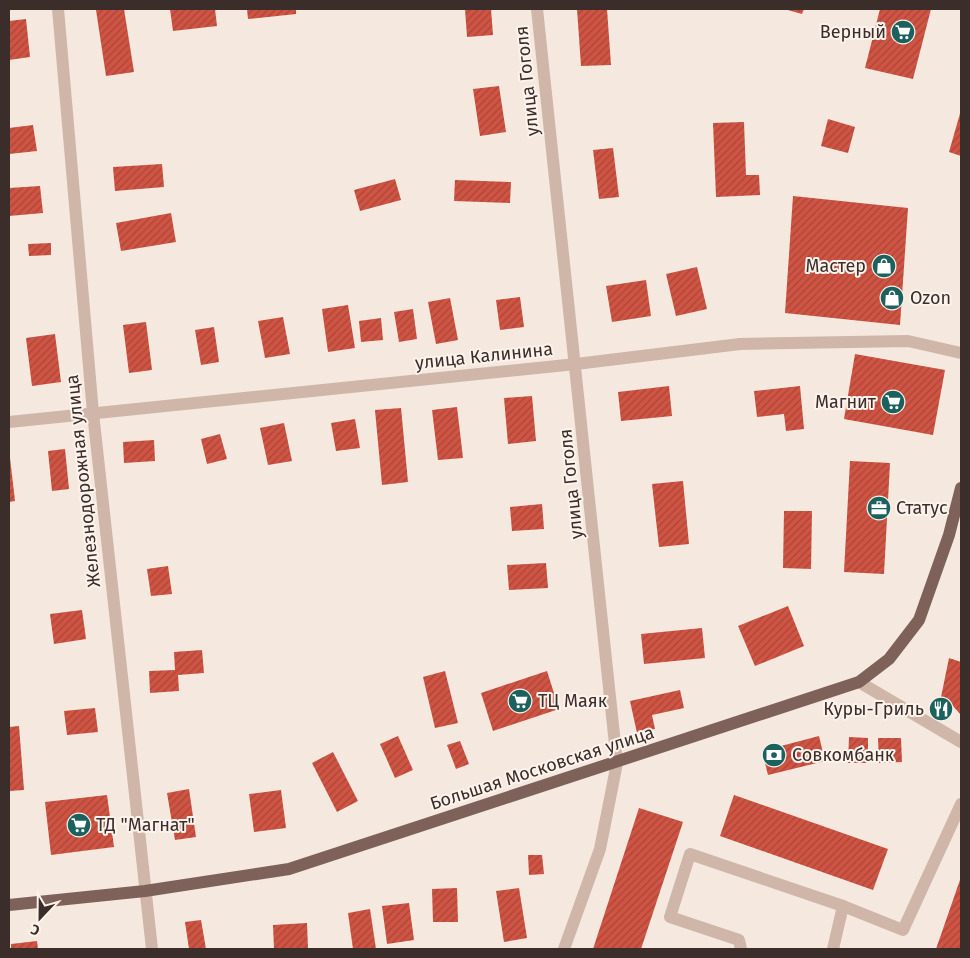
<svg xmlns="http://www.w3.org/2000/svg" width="970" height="958" font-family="'Fira Sans',sans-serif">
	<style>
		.building { fill: url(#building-hatch) }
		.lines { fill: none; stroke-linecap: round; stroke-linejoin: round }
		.minor { stroke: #cfb6a9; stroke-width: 12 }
		.major { stroke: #7e625a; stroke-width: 12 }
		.labels { text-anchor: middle; stroke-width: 4; stroke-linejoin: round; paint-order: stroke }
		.poi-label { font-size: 18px; fill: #3b2d2a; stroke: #fcf3ec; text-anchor: start }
		.street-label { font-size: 18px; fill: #3b2d2a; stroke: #fcf3ec }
	</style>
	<defs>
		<pattern id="building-hatch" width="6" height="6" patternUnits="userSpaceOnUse" patternTransform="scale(1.25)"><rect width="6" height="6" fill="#cf5443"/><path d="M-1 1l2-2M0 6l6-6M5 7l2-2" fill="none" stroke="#a94638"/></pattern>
	</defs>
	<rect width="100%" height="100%" fill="#f5e8df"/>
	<g class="building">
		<polygon points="124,9 134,72 106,76 96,10"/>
		<polygon points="170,9 215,9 217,26 173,31"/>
		<polygon points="247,9 296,9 296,14 248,19"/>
		<polygon points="465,9 491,9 493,35 467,37"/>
		<polygon points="577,9 607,9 611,65 581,66"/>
		<polygon points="784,9 804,9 802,14"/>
		<polygon points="880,9 931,9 913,79 865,68"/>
		<polygon points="26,19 30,57 9,60 9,21"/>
		<polygon points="499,86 506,132 480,136 473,89"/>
		<polygon points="961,110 961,156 949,152"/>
		<polygon points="828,119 855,127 848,153 821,146"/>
		<polygon points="744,122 746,175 759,175 760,195 716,197 713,123"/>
		<polygon points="33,125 37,151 9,154 9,128"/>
		<polygon points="613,148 619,197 599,199 593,150"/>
		<polygon points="162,164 164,187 115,191 113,167"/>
		<polygon points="395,179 401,200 360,211 354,190"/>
		<polygon points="455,180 511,182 510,203 454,201"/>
		<polygon points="40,186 43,213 9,216 9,188"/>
		<polygon points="793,196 908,208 900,325 785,313"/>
		<polygon points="171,213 176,242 121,251 116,223"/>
		<polygon points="51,243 51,255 29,256 28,244"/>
		<polygon points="697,267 707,309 676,316 666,274"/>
		<polygon points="646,280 651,316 612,322 606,286"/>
		<polygon points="520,297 524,327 500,330 496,300"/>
		<polygon points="450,298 458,340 436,344 428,302"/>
		<polygon points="348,305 355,348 328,352 322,309"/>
		<polygon points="413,309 417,339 399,342 394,312"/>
		<polygon points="283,317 290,354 265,358 258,321"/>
		<polygon points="381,318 383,340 361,342 359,321"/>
		<polygon points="146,322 152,370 129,373 123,325"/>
		<polygon points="214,327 219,362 201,365 195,330"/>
		<polygon points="55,334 61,382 32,386 26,338"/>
		<polygon points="855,354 945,370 933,435 844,419"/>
		<polygon points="669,386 672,416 621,421 618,392"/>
		<polygon points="800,386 804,429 786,431 784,414 757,417 754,391"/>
		<polygon points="532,396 536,441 508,444 504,398"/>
		<polygon points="457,407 463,458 438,460 432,410"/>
		<polygon points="401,408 408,482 382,485 375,410"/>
		<polygon points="355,419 360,448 336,451 331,423"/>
		<polygon points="284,423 292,461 268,465 260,428"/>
		<polygon points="220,434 227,459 207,464 201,439"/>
		<polygon points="154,440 155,461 124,463 123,442"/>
		<polygon points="9,449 15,501 9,502"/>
		<polygon points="65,449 69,489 52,491 48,451"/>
		<polygon points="850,461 890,463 884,574 844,572"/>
		<polygon points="683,481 689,544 659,547 652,484"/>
		<polygon points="542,504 544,529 512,531 510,507"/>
		<polygon points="784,511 812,511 811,569 783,568"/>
		<polygon points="546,563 548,588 509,590 507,565"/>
		<polygon points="168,566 172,594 151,596 147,569"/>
		<polygon points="788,606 804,646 755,666 738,626"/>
		<polygon points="82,610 86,639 54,644 50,614"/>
		<polygon points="702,628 705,658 644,664 641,634"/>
		<polygon points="202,650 204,673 178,675 179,691 150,693 149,671 175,670 174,652"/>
		<polygon points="949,658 961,662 961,715 952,705 940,702"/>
		<polygon points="445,671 458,723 435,728 423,677"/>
		<polygon points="547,671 559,709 493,731 481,693"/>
		<polygon points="680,690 684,708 652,715 655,729 637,733 630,701"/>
		<polygon points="95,708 98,732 67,735 64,711"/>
		<polygon points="19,726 24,790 9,791 9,727"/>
		<polygon points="398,736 413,770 395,778 380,744"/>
		<polygon points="819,736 825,761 768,775 762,751"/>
		<polygon points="849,737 868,738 868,763 848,763"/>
		<polygon points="878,738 901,738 902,762 879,763"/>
		<polygon points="460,741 469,764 456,769 447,745"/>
		<polygon points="333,752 358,801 337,812 312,763"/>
		<polygon points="189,789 196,837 175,840 167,793"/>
		<polygon points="281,790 286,828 254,832 249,794"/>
		<polygon points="107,795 114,847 51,855 45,802"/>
		<polygon points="734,795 888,849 873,890 720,836"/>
		<polygon points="639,808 683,822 641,949 593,949"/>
		<polygon points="528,855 542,855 544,874 529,875"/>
		<polygon points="961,877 961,949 936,949"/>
		<polygon points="457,888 458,922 433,922 432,889"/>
		<polygon points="519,888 527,938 504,942 496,891"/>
		<polygon points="409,903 414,940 387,944 382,906"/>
		<polygon points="370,909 376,949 353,949 348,913"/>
		<polygon points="201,920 206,949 189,949 185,922"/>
		<polygon points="307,923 308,949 274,949 273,925"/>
		<polygon points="37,941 38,949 11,949 11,944"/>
	</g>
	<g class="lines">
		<g class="minor">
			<polyline points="58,9 93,413 152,949"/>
			<polyline points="537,9 617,763 600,849 564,949"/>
			<polyline points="9,422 576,364 740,344 908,341 961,353"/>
			<polyline points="859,682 961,742"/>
			<polyline points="843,906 903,930 961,804"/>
			<polyline points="741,949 739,940 670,917 690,854 843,906 833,949"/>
		</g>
		<polyline class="major" points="9,905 145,891 289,869 859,682 889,659 919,620 949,535 961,488"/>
	</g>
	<defs>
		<g id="supermarket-disc" transform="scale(1.25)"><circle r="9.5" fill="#1b615d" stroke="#fcf3ec"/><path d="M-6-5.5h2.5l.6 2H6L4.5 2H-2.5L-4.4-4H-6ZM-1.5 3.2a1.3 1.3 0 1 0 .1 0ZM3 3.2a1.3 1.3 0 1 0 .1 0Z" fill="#fff"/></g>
		<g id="shop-disc" transform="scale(1.25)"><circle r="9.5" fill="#1b615d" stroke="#fcf3ec"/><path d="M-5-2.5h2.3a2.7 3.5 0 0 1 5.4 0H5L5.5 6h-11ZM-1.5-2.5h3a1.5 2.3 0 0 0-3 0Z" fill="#fff"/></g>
		<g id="office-disc" transform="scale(1.25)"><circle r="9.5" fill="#1b615d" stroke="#fcf3ec"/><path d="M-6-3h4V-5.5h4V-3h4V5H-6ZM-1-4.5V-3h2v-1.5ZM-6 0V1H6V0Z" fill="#fff"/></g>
		<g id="restaurant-disc" transform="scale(1.25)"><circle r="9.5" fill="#1b615d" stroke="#fcf3ec"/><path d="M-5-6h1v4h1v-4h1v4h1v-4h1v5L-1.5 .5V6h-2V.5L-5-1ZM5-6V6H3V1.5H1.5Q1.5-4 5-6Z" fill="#fff"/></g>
		<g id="bank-disc" transform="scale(1.25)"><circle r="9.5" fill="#1b615d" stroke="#fcf3ec"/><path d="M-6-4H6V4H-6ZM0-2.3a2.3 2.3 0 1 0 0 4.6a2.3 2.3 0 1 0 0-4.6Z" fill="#fff"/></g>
	</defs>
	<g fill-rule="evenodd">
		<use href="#supermarket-disc" x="903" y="32"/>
		<use href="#shop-disc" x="884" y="266"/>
		<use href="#shop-disc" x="892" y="298"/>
		<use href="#supermarket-disc" x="893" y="402"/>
		<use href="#office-disc" x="879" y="508"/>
		<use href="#supermarket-disc" x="520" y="701"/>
		<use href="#restaurant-disc" x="941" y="709"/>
		<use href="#bank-disc" x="774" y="755"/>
		<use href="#supermarket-disc" x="79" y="825"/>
	</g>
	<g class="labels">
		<g class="poi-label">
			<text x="886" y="38" text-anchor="end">Верный</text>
			<text x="866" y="272" text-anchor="end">Мастер</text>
			<text x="910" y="304">Ozon</text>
			<text x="876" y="408" text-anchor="end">Магнит</text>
			<text x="896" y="514">Статус</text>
			<text x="538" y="707">ТЦ Маяк</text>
			<text x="924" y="715" text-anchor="end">Куры-Гриль</text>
			<text x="792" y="761">Совкомбанк</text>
			<text x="96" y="831">ТД "Магнат"</text>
		</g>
		<g class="street-label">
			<text transform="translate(527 81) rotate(-96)" y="6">улица Гоголя</text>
			<text transform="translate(484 356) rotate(-6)" y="6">улица Калинина</text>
			<text transform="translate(83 481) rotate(-96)" y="6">Железнодорожная улица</text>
			<text transform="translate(571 484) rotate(-96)" y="6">улица Гоголя</text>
			<text transform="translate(542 768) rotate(-18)" y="6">Большая Московская улица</text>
		</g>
	</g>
	<rect width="970" height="958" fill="none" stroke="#3b2d2a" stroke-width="20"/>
	<g transform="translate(40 918) rotate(202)" stroke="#fcf3ec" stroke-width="4" paint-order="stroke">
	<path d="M0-4L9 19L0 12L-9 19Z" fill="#3b2d2a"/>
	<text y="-8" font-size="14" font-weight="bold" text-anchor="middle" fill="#3b2d2a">С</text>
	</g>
</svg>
